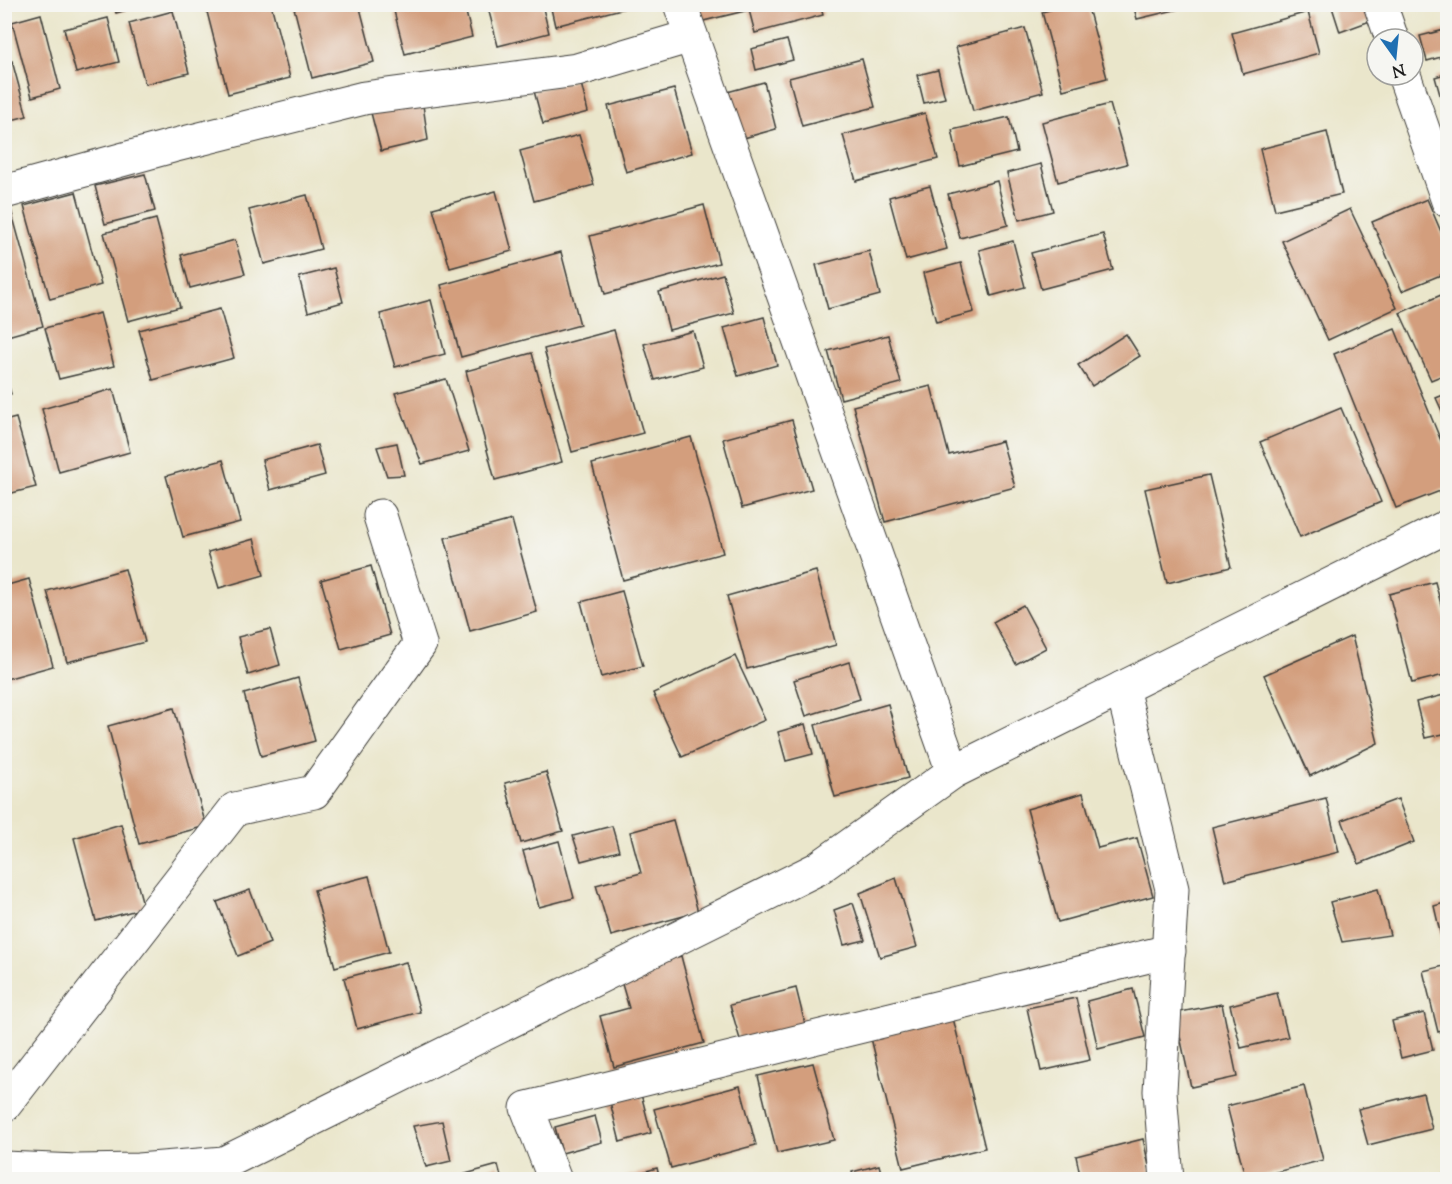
<svg xmlns="http://www.w3.org/2000/svg" width="1452" height="1184" font-family="'Sorts Mill Goudy',serif">
	<style>
		.building { fill: #d39e7d }
		.lines { fill: none; stroke-linecap: round; stroke-linejoin: round }
		.minor-casing { stroke: #3b3a36; stroke-width: 35 }
		.minor { stroke: #fff; stroke-width: 33 }
	</style>
	<rect width="100%" height="100%" fill="#f6f6f2"/>
	<filter id="ink" filterUnits="userSpaceOnUse"><feTurbulence type="fractalNoise" baseFrequency=".0167" numOctaves="2"/><feDisplacementMap in="SourceGraphic" scale="12" xChannelSelector="R" yChannelSelector="G"/><feConvolveMatrix kernelMatrix="1 2 1 2 8 2 1 2 1" color-interpolation-filters="sRGB"/></filter>
	<filter id="wash" filterUnits="userSpaceOnUse"><feTurbulence type="fractalNoise" baseFrequency=".008" numOctaves="4" result="noise"/><feDisplacementMap in="SourceGraphic" scale="24" xChannelSelector="R" yChannelSelector="G"/><feGaussianBlur stdDeviation="1.35" result="paint"/><feColorMatrix in="noise" values="0 0 0 0 0 0 0 0 0 0 0 0 0 0 0 0 0 1.4 0 .05"/><feComposite in="paint" operator="in"/></filter>
	<g filter="url(#wash)">
		<rect width="100%" height="100%" fill="#eae6cb"/>
		<g id="blocks">
			<g class="building">
				<polygon points="113,4 145,4 145,5 116,13"/>
				<polygon points="205,4 271,4 290,78 228,94"/>
				<polygon points="293,4 359,4 374,62 312,78"/>
				<polygon points="402,4 464,4 472,37 405,54 393,7"/>
				<polygon points="487,4 542,4 549,33 498,46"/>
				<polygon points="550,4 637,4 637,5 555,26"/>
				<polygon points="690,4 820,4 823,15 755,33 749,10 695,23"/>
				<polygon points="1071,4 1087,4 1107,78 1063,90 1042,12"/>
				<polygon points="1133,4 1178,4 1179,9 1137,19"/>
				<polygon points="1331,4 1364,4 1370,21 1340,32"/>
				<polygon points="173,11 189,73 145,84 129,23"/>
				<polygon points="1308,12 1319,53 1243,74 1232,33"/>
				<polygon points="41,14 60,89 32,97 12,22"/>
				<polygon points="108,18 119,62 76,73 64,29"/>
				<polygon points="1025,28 1043,92 973,111 956,47"/>
				<polygon points="1448,29 1448,55 1427,61 1420,36"/>
				<polygon points="787,40 793,60 756,70 751,49"/>
				<polygon points="862,59 875,107 802,126 789,78"/>
				<polygon points="12,61 27,116 4,122 4,63"/>
				<polygon points="938,70 945,98 924,103 917,75"/>
				<polygon points="1448,73 1448,115 1446,116 1435,77"/>
				<polygon points="580,79 588,112 543,124 534,91"/>
				<polygon points="764,82 776,129 733,141 720,94"/>
				<polygon points="674,89 692,153 626,172 608,106"/>
				<polygon points="422,98 428,140 381,151 370,109"/>
				<polygon points="1110,104 1127,164 1058,182 1042,122"/>
				<polygon points="925,113 938,159 856,181 843,135"/>
				<polygon points="1009,117 1017,152 960,166 952,130"/>
				<polygon points="1327,132 1342,194 1275,210 1260,149"/>
				<polygon points="579,135 594,185 534,201 520,151"/>
				<polygon points="1041,164 1053,211 1019,220 1007,173"/>
				<polygon points="145,174 155,211 105,224 95,186"/>
				<polygon points="997,181 1008,225 960,238 948,194"/>
				<polygon points="930,186 947,249 906,260 889,197"/>
				<polygon points="496,191 512,251 450,268 433,208"/>
				<polygon points="76,192 101,285 50,299 24,206"/>
				<polygon points="307,195 321,249 264,264 249,210"/>
				<polygon points="1427,199 1448,248 1448,272 1402,291 1372,222"/>
				<polygon points="704,205 719,263 605,294 590,236"/>
				<polygon points="1350,209 1397,308 1328,340 1282,241"/>
				<polygon points="11,210 43,326 4,337 4,212"/>
				<polygon points="156,219 180,307 128,321 104,233"/>
				<polygon points="1103,234 1113,270 1041,289 1031,253"/>
				<polygon points="235,240 245,274 190,288 181,255"/>
				<polygon points="1013,241 1025,287 991,296 979,250"/>
				<polygon points="869,251 880,295 828,309 816,265"/>
				<polygon points="561,252 580,325 461,357 441,285"/>
				<polygon points="961,263 974,312 936,322 923,273"/>
				<polygon points="334,268 343,302 308,312 299,277"/>
				<polygon points="723,274 734,313 669,330 659,292"/>
				<polygon points="1448,292 1448,373 1431,380 1400,313"/>
				<polygon points="431,300 445,354 395,367 380,314"/>
				<polygon points="220,309 234,358 153,380 139,330"/>
				<polygon points="100,313 114,366 59,379 45,328"/>
				<polygon points="764,317 777,365 738,376 724,328"/>
				<polygon points="1395,329 1448,458 1448,488 1396,508 1334,354"/>
				<polygon points="614,330 643,433 572,452 544,349"/>
				<polygon points="693,331 703,367 655,380 644,344"/>
				<polygon points="1126,334 1140,356 1092,386 1078,365"/>
				<polygon points="888,335 901,383 841,399 828,351"/>
				<polygon points="532,353 562,462 495,480 466,371"/>
				<polygon points="4,369 11,394 4,395"/>
				<polygon points="446,379 469,451 422,464 395,393"/>
				<polygon points="931,386 949,455 1002,441 1015,487 885,522 853,406"/>
				<polygon points="113,389 130,452 59,472 42,409"/>
				<polygon points="1448,393 1448,424 1436,398"/>
				<polygon points="1341,408 1381,502 1300,537 1260,442"/>
				<polygon points="16,418 36,487 4,495 4,421"/>
				<polygon points="792,420 812,489 742,508 723,439"/>
				<polygon points="691,437 723,553 623,580 592,464"/>
				<polygon points="397,443 404,475 387,476 377,447"/>
				<polygon points="317,445 325,475 270,490 262,460"/>
				<polygon points="223,460 240,522 183,537 166,476"/>
				<polygon points="1209,475 1231,567 1167,583 1145,489"/>
				<polygon points="512,520 537,612 470,631 445,538"/>
				<polygon points="254,539 264,575 219,588 208,552"/>
				<polygon points="371,566 390,635 341,649 321,580"/>
				<polygon points="125,569 145,642 67,662 47,591"/>
				<polygon points="816,571 836,645 747,669 727,596"/>
				<polygon points="29,579 53,666 6,679 4,586"/>
				<polygon points="1435,582 1448,630 1448,674 1412,683 1389,594"/>
				<polygon points="622,591 643,666 601,677 581,602"/>
				<polygon points="1023,605 1046,648 1016,664 993,622"/>
				<polygon points="270,629 280,665 248,675 238,637"/>
				<polygon points="1352,636 1378,743 1310,776 1264,675"/>
				<polygon points="735,656 765,720 682,757 653,693"/>
				<polygon points="849,662 860,699 806,716 794,680"/>
				<polygon points="298,678 315,741 261,756 244,694"/>
				<polygon points="1448,694 1448,733 1425,738 1416,702"/>
				<polygon points="888,704 908,778 835,797 815,725"/>
				<polygon points="174,708 206,826 139,844 108,726"/>
				<polygon points="805,724 813,754 786,761 778,732"/>
				<polygon points="546,772 563,831 521,843 505,783"/>
				<polygon points="1083,793 1098,848 1137,838 1153,896 1058,922 1027,809"/>
				<polygon points="1326,798 1339,852 1225,881 1212,827"/>
				<polygon points="1398,799 1414,842 1359,864 1342,820"/>
				<polygon points="673,820 698,912 611,936 596,885 641,873 630,832"/>
				<polygon points="121,824 144,908 96,921 74,838"/>
				<polygon points="612,826 619,851 581,861 573,836"/>
				<polygon points="559,841 574,898 539,907 523,851"/>
				<polygon points="369,876 389,952 335,967 314,890"/>
				<polygon points="896,878 917,947 880,957 860,893"/>
				<polygon points="1378,889 1390,935 1342,942 1330,902"/>
				<polygon points="250,890 270,943 238,956 217,902"/>
				<polygon points="1448,902 1448,944 1443,945 1434,906"/>
				<polygon points="853,903 865,940 844,945 834,910"/>
				<polygon points="681,956 704,1043 614,1067 600,1016 629,1008 619,974"/>
				<polygon points="406,962 420,1012 357,1029 344,978"/>
				<polygon points="1448,965 1448,1029 1438,1032 1423,971"/>
				<polygon points="796,988 805,1024 741,1043 730,1005"/>
				<polygon points="1133,989 1145,1037 1098,1049 1087,1001"/>
				<polygon points="1277,993 1288,1037 1241,1048 1230,1005"/>
				<polygon points="1076,998 1090,1060 1041,1071 1027,1008"/>
				<polygon points="1222,1004 1237,1077 1191,1087 1175,1013"/>
				<polygon points="1424,1013 1433,1050 1401,1058 1392,1021"/>
				<polygon points="953,1018 985,1148 903,1168 871,1038"/>
				<polygon points="813,1063 834,1140 777,1153 758,1076"/>
				<polygon points="740,1086 756,1145 671,1168 654,1109"/>
				<polygon points="1304,1086 1323,1160 1246,1180 1227,1106"/>
				<polygon points="1423,1093 1432,1129 1368,1145 1358,1109"/>
				<polygon points="641,1094 651,1133 620,1142 610,1102"/>
				<polygon points="595,1116 602,1142 562,1153 555,1127"/>
				<polygon points="442,1121 451,1161 426,1167 413,1126"/>
				<polygon points="1143,1139 1151,1175 1132,1180 1081,1180 1076,1156"/>
				<polygon points="498,1165 502,1180 447,1180 447,1179"/>
				<polygon points="879,1165 883,1180 854,1180 852,1172"/>
				<polygon points="657,1168 660,1180 617,1180 617,1179"/>
				<polygon points="1448,1173 1448,1180 1425,1180 1425,1179"/>
			</g>
		</g>
	</g>
	<g filter="url(#ink)">
		<use href="#blocks" fill-opacity="0" stroke="#3b3a36" stroke-width="1.5"/>
		<g class="lines">
			<g class="minor-casing">
				<g id="minor">
					<polyline points="680,4 953,772"/>
					<polyline points="1380,4 1392,39"/>
					<polyline points="1404,75 1448,201"/>
					<polyline points="4,192 172,146 364,98 577,70 691,36"/>
					<polyline points="1122,688 1172,889 1160,1091 1167,1180"/>
					<polyline points="4,1106 235,809 314,792 420,644 380,516"/>
					<polyline points="4,1168 78,1171 138,1170 224,1163 817,869 953,772 1448,526"/>
					<polyline points="555,1180 527,1108 1169,951"/>
				</g>
			</g>
			<use href="#minor" class="minor"/>
		</g>
	</g>
	<rect width="1452" height="1184" fill="none" stroke="#f6f6f2" stroke-width="24"/>
	<g transform="translate(1395 57) rotate(165)"><circle r="28" fill="#f6f6f2" stroke="#9f9f9c" stroke-width="1.5"/>
	<path d="M0-4.5L10 22L0 15L-10 22Z" fill="#1f6fb2"/>
	<text y="-9" font-size="16" font-weight="bold" text-anchor="middle" fill="#1c1c1c">N</text>
	</g>
</svg>
